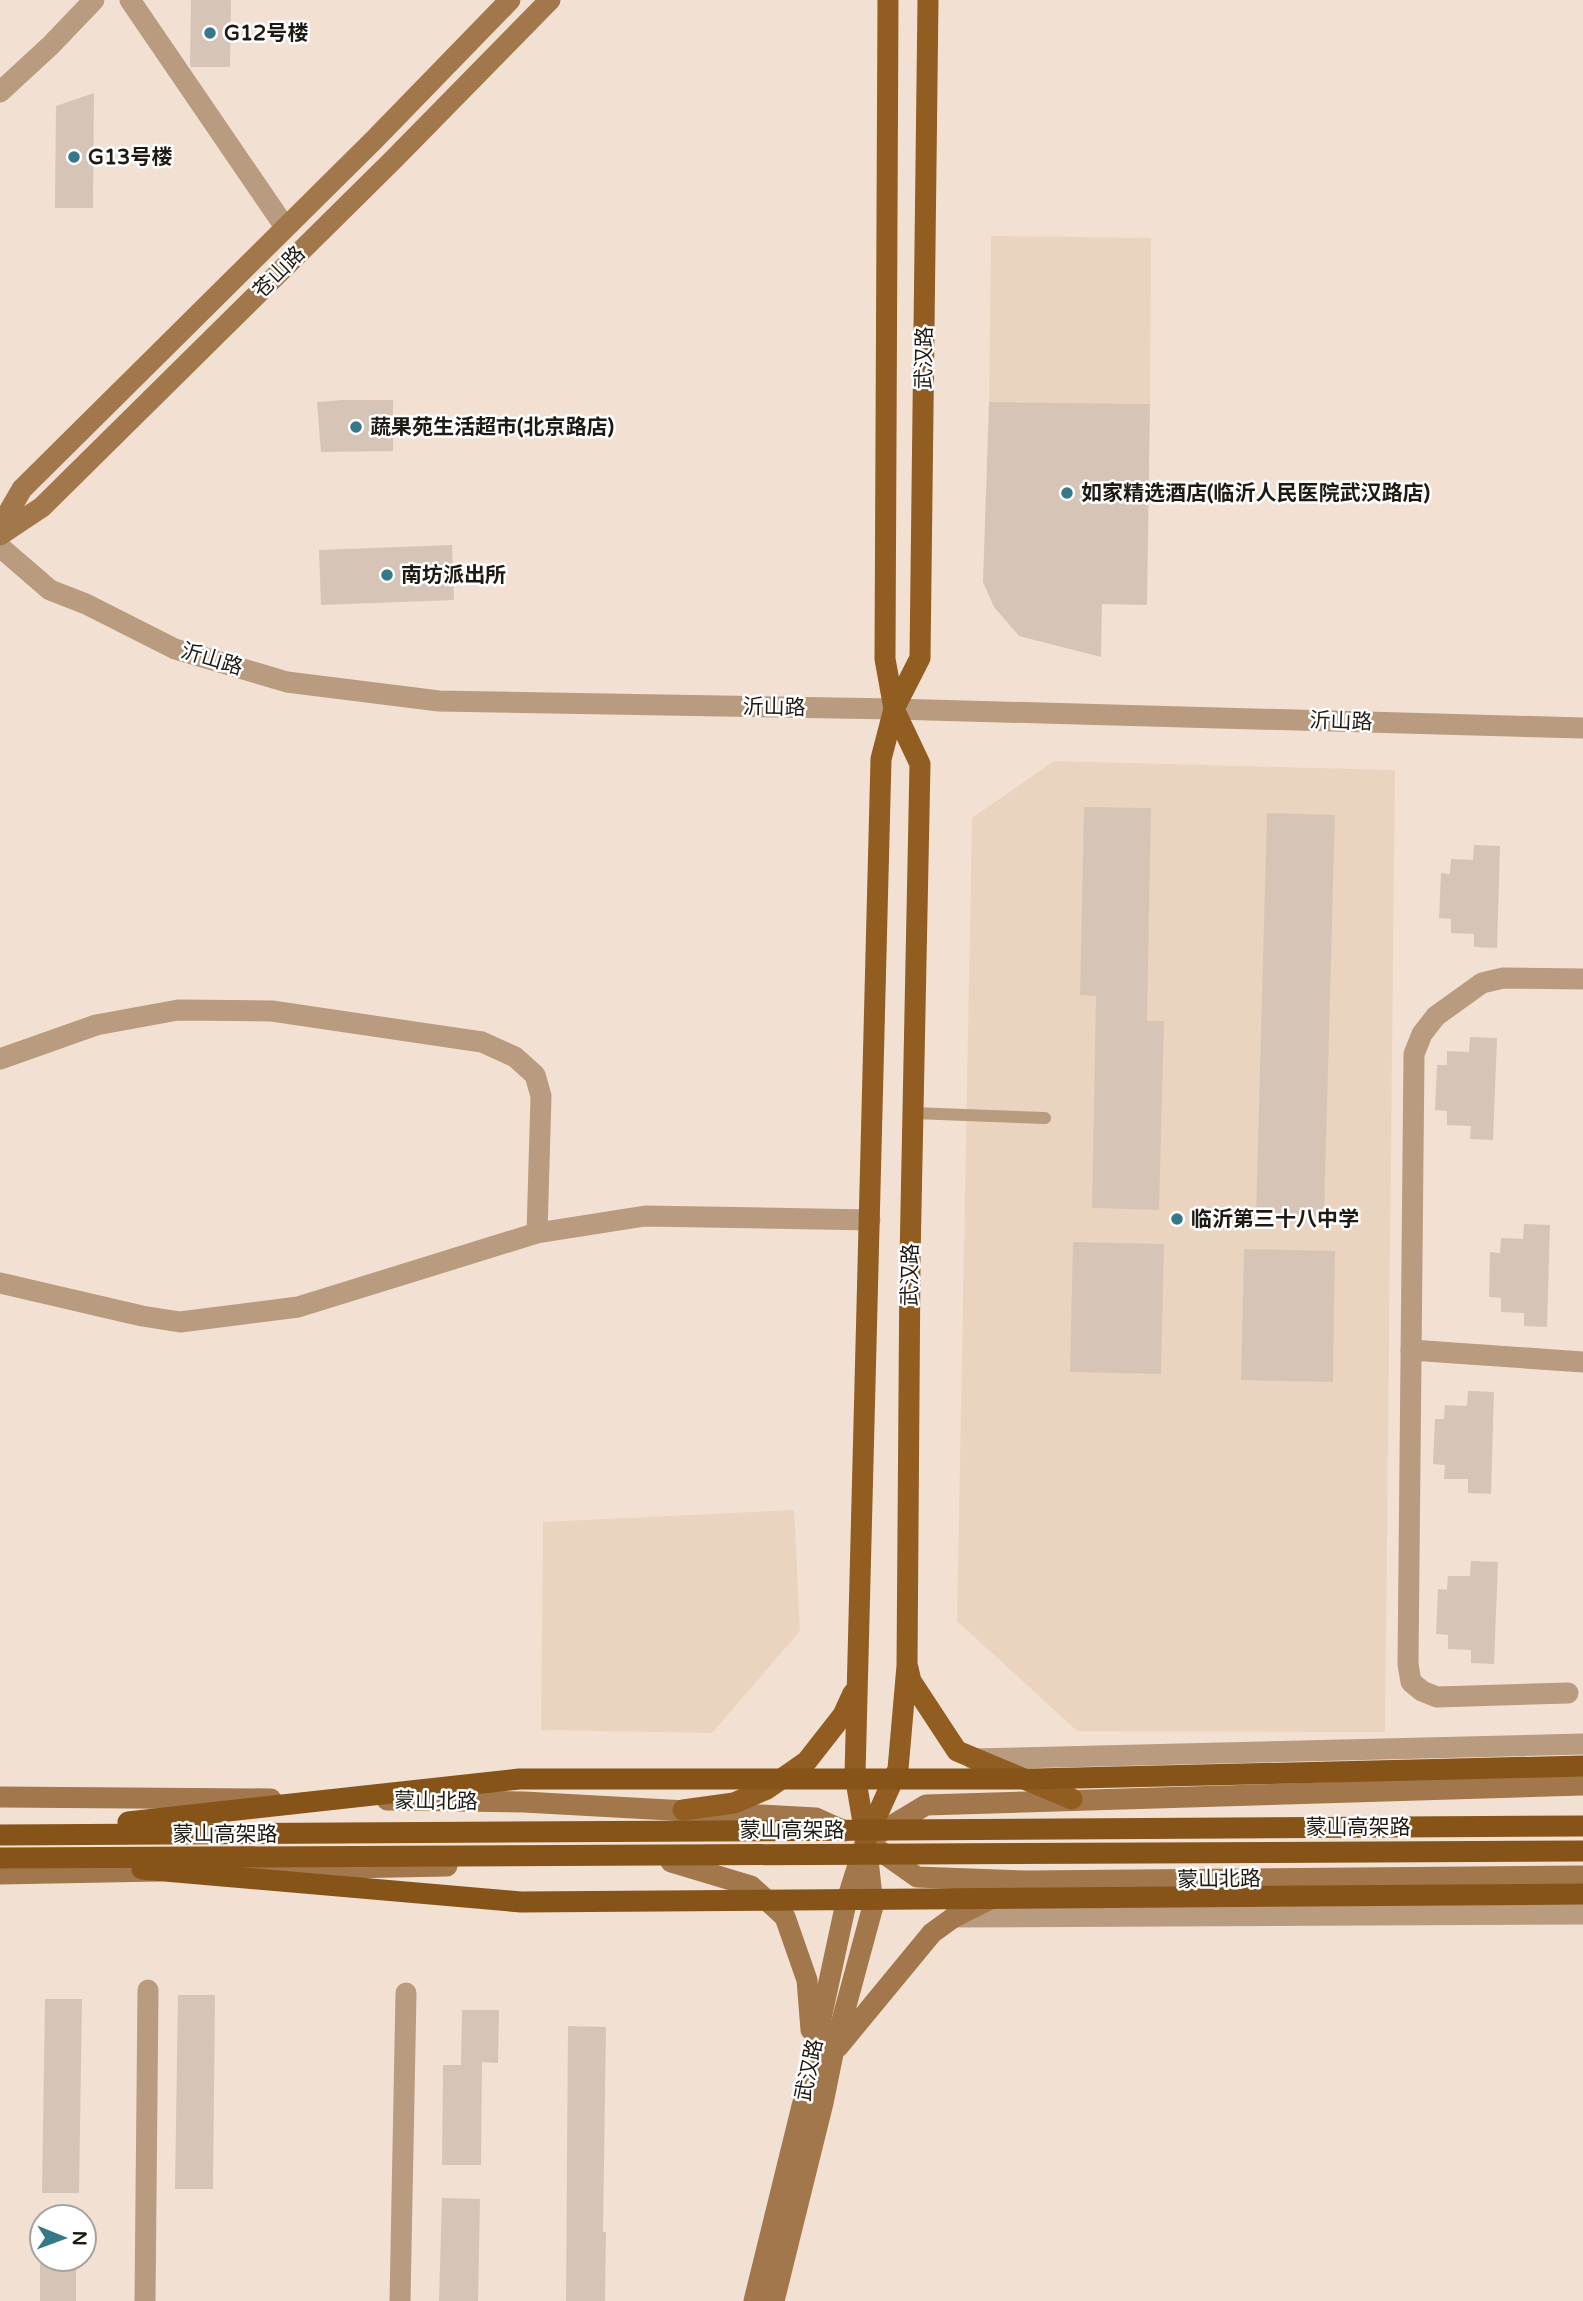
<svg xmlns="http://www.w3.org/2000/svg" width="1583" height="2301" font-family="'Varela Round','Noto Sans SC',sans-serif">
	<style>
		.built { fill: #ebd4bf }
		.building { fill: #d6c5b6 }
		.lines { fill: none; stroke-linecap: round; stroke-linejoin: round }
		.service { stroke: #b99b7f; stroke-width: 12 }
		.minor { stroke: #b99b7f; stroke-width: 21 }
		.tertiary { stroke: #b99b7f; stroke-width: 21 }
		.secondary { stroke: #a2774c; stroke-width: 21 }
		.primary { stroke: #915d21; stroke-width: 21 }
		.trunk { stroke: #865418; stroke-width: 21 }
		.poi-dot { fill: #357888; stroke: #fff; stroke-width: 2.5 }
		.labels { text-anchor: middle; stroke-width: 5; stroke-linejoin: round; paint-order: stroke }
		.poi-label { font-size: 21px; font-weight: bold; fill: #1e1913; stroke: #fff; text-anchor: start }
		.street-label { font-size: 21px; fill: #1e1913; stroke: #fff }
	</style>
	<rect width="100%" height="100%" fill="#f2e1d2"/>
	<g class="built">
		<polygon points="991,236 1151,238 1150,404 989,402"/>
		<polygon points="1054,761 1395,770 1385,1732 1077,1731 957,1621 972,818"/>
		<polygon points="794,1510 800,1631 712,1733 541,1730 543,1522"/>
	</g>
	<g class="building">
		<polygon points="191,0 231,0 230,67 191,67 190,64"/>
		<polygon points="94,93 93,208 55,208 56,106"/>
		<polygon points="343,400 393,400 393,451 321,452 317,402"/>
		<polygon points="989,402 1150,404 1147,605 1102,604 1101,657 1019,636 994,607 983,582"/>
		<polygon points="452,545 454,600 321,605 319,550"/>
		<polygon points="1084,807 1151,808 1147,1021 1164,1021 1159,1210 1092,1208 1096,996 1080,995"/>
		<polygon points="1267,813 1335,815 1324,1216 1256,1215"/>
		<polygon points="1474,845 1500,846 1497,948 1474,947 1474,934 1451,933 1451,919 1439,918 1441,873 1450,874 1451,859 1473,860"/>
		<polygon points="1470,1037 1497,1038 1493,1140 1470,1139 1471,1126 1447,1125 1447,1111 1435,1110 1437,1065 1447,1065 1447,1051 1469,1052"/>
		<polygon points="1524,1224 1550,1225 1547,1327 1524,1326 1524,1313 1501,1312 1501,1298 1489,1297 1490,1252 1500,1253 1501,1238 1523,1239"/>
		<polygon points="1073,1242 1164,1244 1161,1374 1070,1372"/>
		<polygon points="1244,1249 1335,1251 1333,1382 1241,1380"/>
		<polygon points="1468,1391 1494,1392 1491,1494 1468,1493 1468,1479 1444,1479 1445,1465 1433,1464 1435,1419 1444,1419 1445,1405 1467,1406"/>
		<polygon points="1471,1561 1498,1562 1494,1664 1471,1663 1471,1650 1448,1649 1448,1635 1436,1634 1438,1589 1447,1590 1448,1576 1470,1576"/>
		<polygon points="178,1995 215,1995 213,2189 175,2189"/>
		<polygon points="45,1999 82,1999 79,2193 42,2193"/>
		<polygon points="462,2010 499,2010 498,2063 482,2062 481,2165 442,2165 443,2065 461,2065"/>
		<polygon points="568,2026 606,2027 603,2232 606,2232 605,2301 566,2301"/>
		<polygon points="442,2198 480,2199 478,2301 439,2301"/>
		<rect x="40" y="2259" width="36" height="42"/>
	</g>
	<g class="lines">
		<polyline class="service" points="913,1113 1045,1118"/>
		<g class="minor">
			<polyline points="130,0 285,227"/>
			<polyline points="0,92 51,45 94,0"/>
			<polyline points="0,1059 96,1025 178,1010 272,1011 482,1042 515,1057 535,1075 541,1096 537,1233"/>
			<polyline points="0,1283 142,1316 180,1322 298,1307 537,1233 645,1216 870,1220"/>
			<polyline points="1411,1350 1583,1362"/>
			<polyline points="1568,1693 1437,1697 1422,1691 1411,1682 1408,1664 1414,1054 1422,1034 1436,1016 1482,983 1503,978 1583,979"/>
			<polyline points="145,2301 148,1990"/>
			<polyline points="400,2301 406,1993"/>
		</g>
		<g class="tertiary">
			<polyline points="0,547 50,590 86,604 175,649 287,682 439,701 894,709 1583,728"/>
			<polyline points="973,1759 1583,1744"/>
			<polyline points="954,1917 1583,1914"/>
		</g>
		<g class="secondary">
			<polyline points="0,527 22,489 375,139 510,0"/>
			<polyline points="0,535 42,507 394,159 550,0"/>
			<polyline points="0,1797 271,1799"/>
			<polyline points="387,1800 524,1802 816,1818 845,1831"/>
			<polyline points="876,1835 926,1805 1583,1785"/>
			<polyline points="876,1848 917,1877 1026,1881 1583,1876"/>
			<polyline points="671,1862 751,1886 785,1917 807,1980 811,2030"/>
			<polyline points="238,1870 447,1866"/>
			<polyline points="0,1874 160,1871"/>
			<polyline points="838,2047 932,1933 954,1917 994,1897"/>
			<polyline points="754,2301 803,2102 846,1903 866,1840"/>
			<polyline points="774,2301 823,2103 833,2054 873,1906 867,1850"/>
		</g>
		<g class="primary">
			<polyline points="908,1668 911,1681 957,1751 1072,1799"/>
			<polyline points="683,1810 734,1803 767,1789 807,1761 843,1715 853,1693"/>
			<polyline points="866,1840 898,1769 907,1666 910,1259 920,764 894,709 920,658 928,0"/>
			<polyline points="866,1840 855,1775 881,759 894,709 885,659 888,0"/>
		</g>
		<g class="trunk">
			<polyline points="128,1822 519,1779 1035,1779 1583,1766"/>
			<polyline points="0,1835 1583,1826"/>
			<polyline points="0,1858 1583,1851"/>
			<polyline points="142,1869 521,1902 1583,1894"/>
		</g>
	</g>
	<g class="poi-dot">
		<circle cx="210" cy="33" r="7"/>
		<circle cx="74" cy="157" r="7"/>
		<circle cx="356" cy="427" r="7"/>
		<circle cx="1067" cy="493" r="7"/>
		<circle cx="387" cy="575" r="7"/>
		<circle cx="1177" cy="1219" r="7"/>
	</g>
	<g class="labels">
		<g class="poi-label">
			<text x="224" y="40">G12号楼</text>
			<text x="88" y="164">G13号楼</text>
			<text x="370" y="434">蔬果苑生活超市(北京路店)</text>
			<text x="1081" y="500">如家精选酒店(临沂人民医院武汉路店)</text>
			<text x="401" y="582">南坊派出所</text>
			<text x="1191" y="1226">临沂第三十八中学</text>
		</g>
		<g class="street-label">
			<text transform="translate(279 272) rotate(-45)" y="7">苍山路</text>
			<text transform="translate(924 358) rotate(-89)" y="7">武汉路</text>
			<text transform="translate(212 659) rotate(17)" y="7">沂山路</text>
			<text transform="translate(774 707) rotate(1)" y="7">沂山路</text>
			<text transform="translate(1341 721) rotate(2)" y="7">沂山路</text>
			<text transform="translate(910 1275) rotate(-89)" y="7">武汉路</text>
			<text transform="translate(436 1801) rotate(1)" y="7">蒙山北路</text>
			<text x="1358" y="1834">蒙山高架路</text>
			<text x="792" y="1837">蒙山高架路</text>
			<text x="225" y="1841">蒙山高架路</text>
			<text transform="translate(1219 1879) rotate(-1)" y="7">蒙山北路</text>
			<text transform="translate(809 2070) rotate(-78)" y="7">武汉路</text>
		</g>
	</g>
	<g transform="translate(63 2238) rotate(91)"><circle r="33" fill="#ffffff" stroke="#a5a3a1" stroke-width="2"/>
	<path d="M0-5L12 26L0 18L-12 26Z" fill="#357888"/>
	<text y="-10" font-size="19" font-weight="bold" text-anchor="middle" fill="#1e1913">N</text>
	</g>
</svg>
